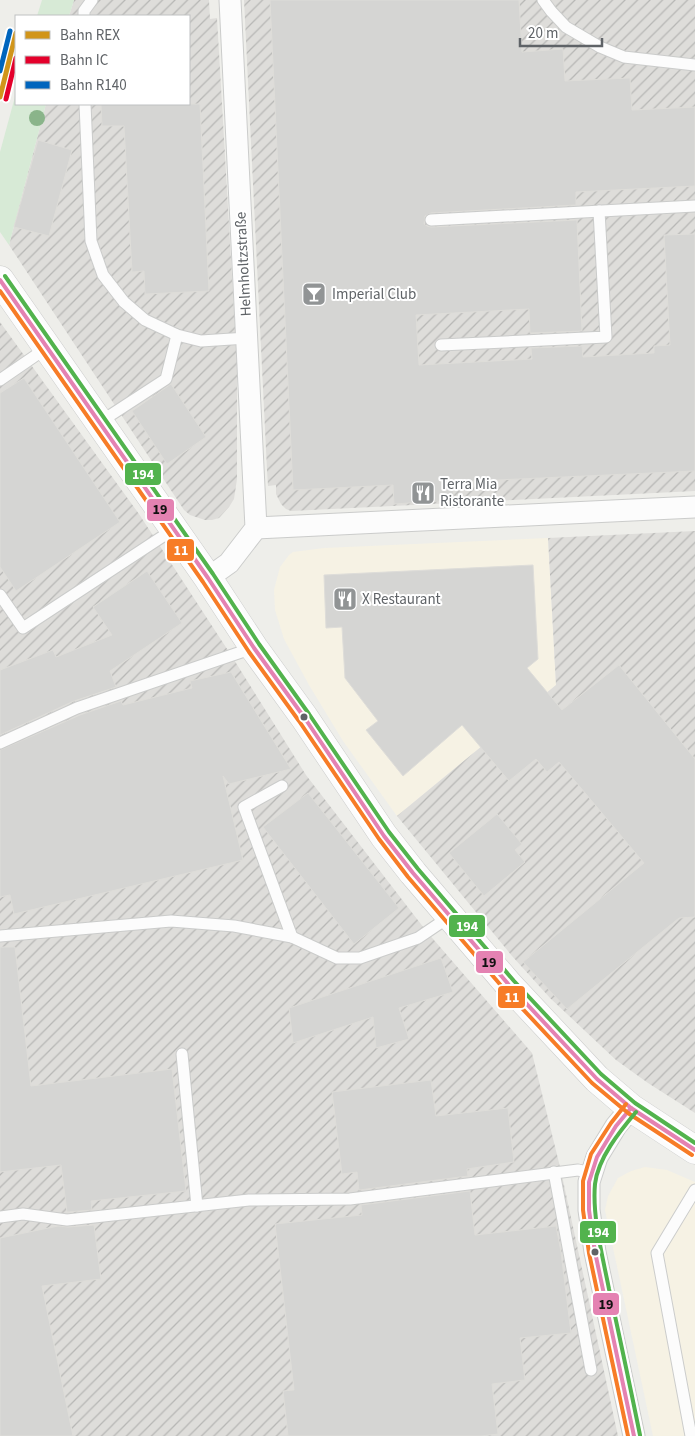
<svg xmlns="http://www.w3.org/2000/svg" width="695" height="1436" font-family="'Source Sans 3',sans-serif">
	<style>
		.commercial { fill: #f6f2e4 }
		.industrial { fill: url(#industrial-furrows) }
		.grass { fill: #d7ead6 }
		.building { fill: #d5d5d3; stroke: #deddd9 }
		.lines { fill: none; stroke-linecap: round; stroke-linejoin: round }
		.lane-casing { stroke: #cbcccb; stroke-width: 13 }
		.street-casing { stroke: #cbcccb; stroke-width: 23 }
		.secondary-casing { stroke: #cbcccb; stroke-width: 29 }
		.lane { stroke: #fcfcfc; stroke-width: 11 }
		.street { stroke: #fcfcfc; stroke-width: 21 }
		.secondary { stroke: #fcfcfc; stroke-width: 28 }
		.bus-1-casing { stroke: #fff; stroke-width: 8 }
		.bus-2-casing { stroke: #fff; stroke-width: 8 }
		.bus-3-casing { stroke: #fff; stroke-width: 8 }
		.bus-1 { stroke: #e482b2; stroke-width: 4 }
		.bus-2 { stroke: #f77c27; stroke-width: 4 }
		.bus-3 { stroke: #52b34d; stroke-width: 4 }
		.rail-1-casing { stroke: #fff; stroke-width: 9 }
		.rail-2-casing { stroke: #fff; stroke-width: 9 }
		.rail-3-casing { stroke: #fff; stroke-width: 9 }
		.rail-1 { stroke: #d1951a; stroke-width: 5 }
		.rail-2 { stroke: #e4002b; stroke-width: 5 }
		.rail-3 { stroke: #0065bd; stroke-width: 5 }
		.tree { fill: #8ab48a }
		.bus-dot { fill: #5f6367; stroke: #fff; stroke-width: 2 }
		.labels { text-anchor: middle; stroke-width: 4; stroke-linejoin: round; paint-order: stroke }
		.street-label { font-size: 15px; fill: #5f6367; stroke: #fff }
		.poi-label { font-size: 15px; fill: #5f6367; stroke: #fff; text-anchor: start }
		.line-badge { stroke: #fff; stroke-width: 2 }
		.badge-label { font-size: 14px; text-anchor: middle; font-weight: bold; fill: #fff }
		.pale-badge-label { font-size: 14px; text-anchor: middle; font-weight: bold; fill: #111 }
	</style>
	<defs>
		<pattern id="industrial-furrows" width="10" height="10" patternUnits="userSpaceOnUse" patternTransform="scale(1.25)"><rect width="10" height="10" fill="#deddda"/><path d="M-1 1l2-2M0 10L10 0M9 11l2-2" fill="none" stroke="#b7b7b5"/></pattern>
	</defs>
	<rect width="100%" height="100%" fill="#eeeeea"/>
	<g class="commercial">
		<polygon points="548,538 556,685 397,816 343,741 309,685 284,639 275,610 274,590 280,567 289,555 293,552 324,548"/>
		<polygon points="645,1167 667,1170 695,1182 695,1436 653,1436 605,1210 608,1196 618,1178 631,1171"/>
	</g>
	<g class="industrial">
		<polygon points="74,0 209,0 210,19 217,18 237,362 237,479 234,499 229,507 219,518 212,520 205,520 190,515 184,510 9,245 46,104 189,104 189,16 69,16"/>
		<polygon points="244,0 695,0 695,491 291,511 286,509 281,504 276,494 276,485 268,486 267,470"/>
		<polygon points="0,322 139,514 231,655 306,775 427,932 532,1053 561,1171 618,1436 0,1436"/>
		<polygon points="695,531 695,1113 648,1083 616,1060 550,998 512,956 397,816 556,685 548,538"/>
	</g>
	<g class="grass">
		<polygon points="42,0 74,0 69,16 37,16"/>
		<polygon points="16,93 16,104 46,104 9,245 0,232 0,152"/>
	</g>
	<g class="building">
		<polygon points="270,0 519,0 522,52 563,49 565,81 630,78 632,110 695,107 695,186 576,192 576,205 431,213 425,216 424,224 427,226 431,227 577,220 582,331 530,333 529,309 416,315 419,365 532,359 531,348 582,346 583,357 654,353 654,346 670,345 664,235 695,234 695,471 453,482 454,500 394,504 393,485 293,490"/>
		<polygon points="101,104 200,104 209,291 145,294 144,271 132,272 124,126 102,126"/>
		<polygon points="38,140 72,150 49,236 14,227"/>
		<polygon points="24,378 120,522 16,591 0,567 0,393"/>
		<polygon points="171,384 206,437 167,464 132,411"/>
		<polygon points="533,565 538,659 527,668 562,710 619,665 695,759 695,917 679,918 567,1009 523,962 644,863 559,762 547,772 536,759 509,781 462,725 403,776 366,730 378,721 345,678 342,627 326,628 324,575"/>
		<polygon points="147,571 182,623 110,671 116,687 74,701 0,735 0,670 53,650 56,657 112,635 93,607"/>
		<polygon points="231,672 291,769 229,784 223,776 243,860 14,914 10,895 0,897 0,750 80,715 121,701 123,705 192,688 190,681"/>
		<polygon points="308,793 399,908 354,944 263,827"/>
		<polygon points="497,814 522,844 515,850 525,862 484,896 449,853"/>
		<polygon points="0,947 15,947 31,1086 172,1069 186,1191 91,1201 92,1210 67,1212 61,1165 0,1172"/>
		<polygon points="441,958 453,992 399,1008 409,1039 376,1048 373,1017 293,1043 289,1008"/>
		<polygon points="431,1080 436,1116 508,1108 514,1162 467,1169 468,1176 359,1190 357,1172 342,1174 332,1092"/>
		<polygon points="470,1191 475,1235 556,1226 561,1252 571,1333 520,1338 525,1380 492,1384 498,1434 481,1436 288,1436 283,1391 294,1390 275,1224 362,1215 361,1205"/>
		<polygon points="94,1225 101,1279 42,1286 73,1436 0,1436 0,1238 58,1226 68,1227"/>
	</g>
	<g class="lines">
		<g class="lane-casing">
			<g id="lane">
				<polyline points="543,0 551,11 566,27 600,47 624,57 695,65"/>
				<polyline points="84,16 84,11 92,0"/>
				<polyline points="85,104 91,241 103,275 124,302 145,320 177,335 201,341 247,338"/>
				<polyline points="431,220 695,206"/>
				<polyline points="441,345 606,337 599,211"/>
				<polyline points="0,380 48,347"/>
				<polyline points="100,422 166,379 177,335"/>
				<polyline points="0,595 23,628 174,529"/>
				<polyline points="0,743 77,708 253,648"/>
				<polyline points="282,786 244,807 292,937"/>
				<polyline points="0,936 171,921 234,926 292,937 337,958 360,958 418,938 449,917"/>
				<polyline points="182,1054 197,1206"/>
				<polyline points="554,1172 591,1370"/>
				<polyline points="0,1217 23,1214 67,1220 249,1200 350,1199 578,1170 592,1173"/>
				<polyline points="691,1436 657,1253 695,1190"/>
			</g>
		</g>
		<g class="street-casing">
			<g id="street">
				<polyline points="256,528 695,507"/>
				<polyline points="208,578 229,563 256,528 230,0"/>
				<polyline points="631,1108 616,1126 597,1157 589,1182 589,1210 595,1252 634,1436"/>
			</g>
		</g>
		<g class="secondary-casing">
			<polyline id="secondary" points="0,280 208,578 254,648 304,717 384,836 413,873 509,985 597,1079 631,1108 695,1150"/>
		</g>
		<use href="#lane" class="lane"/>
		<use href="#street" class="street"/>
		<use href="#secondary" class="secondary"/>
		<g class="bus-1-casing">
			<g id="bus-1">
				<polyline points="0,280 208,578 254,648 304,717 384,836 413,873 509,985 597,1079 631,1108 695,1150"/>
				<polyline points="631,1108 616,1126 597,1157 589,1182 589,1210 595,1252 634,1436"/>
			</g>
		</g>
		<g class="bus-2-casing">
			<g id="bus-2">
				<polyline points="0,291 203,582 249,652 299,721 379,839 408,877 504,989 592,1083 628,1113 692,1155"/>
				<polyline points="626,1104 611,1123 591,1154 583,1181 583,1210 589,1253 628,1436"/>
			</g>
		</g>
		<g class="bus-3-casing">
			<g id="bus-3">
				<polyline points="5,276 213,574 259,644 309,714 389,832 418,869 514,981 601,1074 635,1103 695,1143"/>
				<path d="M636,1112C620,1131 598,1158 595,1184C592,1217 603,1258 609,1289C620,1338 630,1386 640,1435"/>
			</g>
		</g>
		<use href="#bus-1" class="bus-1"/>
		<use href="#bus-2" class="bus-2"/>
		<use href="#bus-3" class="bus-3"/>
		<g class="rail-1-casing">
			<polyline id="rail-1" points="0,97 16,33"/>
		</g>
		<g class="rail-2-casing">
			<polyline id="rail-2" points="6,99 16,58"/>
		</g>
		<g class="rail-3-casing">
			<polyline id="rail-3" points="0,71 10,31"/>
		</g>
		<use href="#rail-1" class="rail-1"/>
		<use href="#rail-2" class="rail-2"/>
		<use href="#rail-3" class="rail-3"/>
	</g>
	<circle class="tree" cx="37" cy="118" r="8"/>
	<defs>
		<g id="bar-square" transform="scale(1.25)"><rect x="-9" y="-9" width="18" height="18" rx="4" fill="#919495" stroke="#fff"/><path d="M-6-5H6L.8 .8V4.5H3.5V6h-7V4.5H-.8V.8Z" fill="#fff"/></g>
		<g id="restaurant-square" transform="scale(1.25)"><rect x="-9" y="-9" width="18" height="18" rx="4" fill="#919495" stroke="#fff"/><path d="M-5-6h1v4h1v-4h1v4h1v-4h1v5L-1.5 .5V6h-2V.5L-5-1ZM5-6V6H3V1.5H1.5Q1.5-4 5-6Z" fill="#fff"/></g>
	</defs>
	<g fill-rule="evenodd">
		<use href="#bar-square" x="314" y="294"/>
		<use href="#restaurant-square" x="423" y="493"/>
		<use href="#restaurant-square" x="345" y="599"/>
	</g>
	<g class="bus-dot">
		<circle cx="304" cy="717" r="4.5"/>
		<circle cx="595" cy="1252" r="4.5"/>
	</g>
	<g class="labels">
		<g class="street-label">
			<text transform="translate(243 264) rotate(-93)" y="5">Helmholtzstraße</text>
		</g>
		<g class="poi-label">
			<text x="332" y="299">Imperial Club</text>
			<text x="440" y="489">Terra Mia<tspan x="440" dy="17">Ristorante</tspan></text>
			<text x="362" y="604">X Restaurant</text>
		</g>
	</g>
	<g class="line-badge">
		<rect x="124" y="462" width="38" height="24" rx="5" fill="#52b34d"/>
		<rect x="146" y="498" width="29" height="24" rx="5" fill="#e482b2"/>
		<rect x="166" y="538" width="29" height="24" rx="5" fill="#f77c27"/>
		<rect x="448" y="914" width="38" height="24" rx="5" fill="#52b34d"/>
		<rect x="475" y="950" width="29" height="24" rx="5" fill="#e482b2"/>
		<rect x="497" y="985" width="29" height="24" rx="5" fill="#f77c27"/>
		<rect x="579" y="1220" width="38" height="24" rx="5" fill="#52b34d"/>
		<rect x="592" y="1292" width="28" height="24" rx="5" fill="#e482b2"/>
	</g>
	<g class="badge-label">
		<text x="143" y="479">194</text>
		<text x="181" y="555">11</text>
		<text x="467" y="931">194</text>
		<text x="512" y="1002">11</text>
		<text x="598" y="1237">194</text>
	</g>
	<g class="pale-badge-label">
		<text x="160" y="514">19</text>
		<text x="489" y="967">19</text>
		<text x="606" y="1309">19</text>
	</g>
	<rect x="15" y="15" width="175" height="90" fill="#ffffff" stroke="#bfc1c2"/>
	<rect x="25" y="31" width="25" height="8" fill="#d1951a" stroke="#bfc1c2"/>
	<text x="60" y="40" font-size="15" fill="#5f6367">Bahn REX</text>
	<rect x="25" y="56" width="25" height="8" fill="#e4002b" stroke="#bfc1c2"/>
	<text x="60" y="65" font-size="15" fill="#5f6367">Bahn IC</text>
	<rect x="25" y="81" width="25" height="8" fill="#0065bd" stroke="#bfc1c2"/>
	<text x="60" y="90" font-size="15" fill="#5f6367">Bahn R140</text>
	<path d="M520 38v8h82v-8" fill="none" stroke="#5f6367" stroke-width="2.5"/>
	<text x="528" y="38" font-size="15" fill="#5f6367" stroke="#ffffff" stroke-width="4" paint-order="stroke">20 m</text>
</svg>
